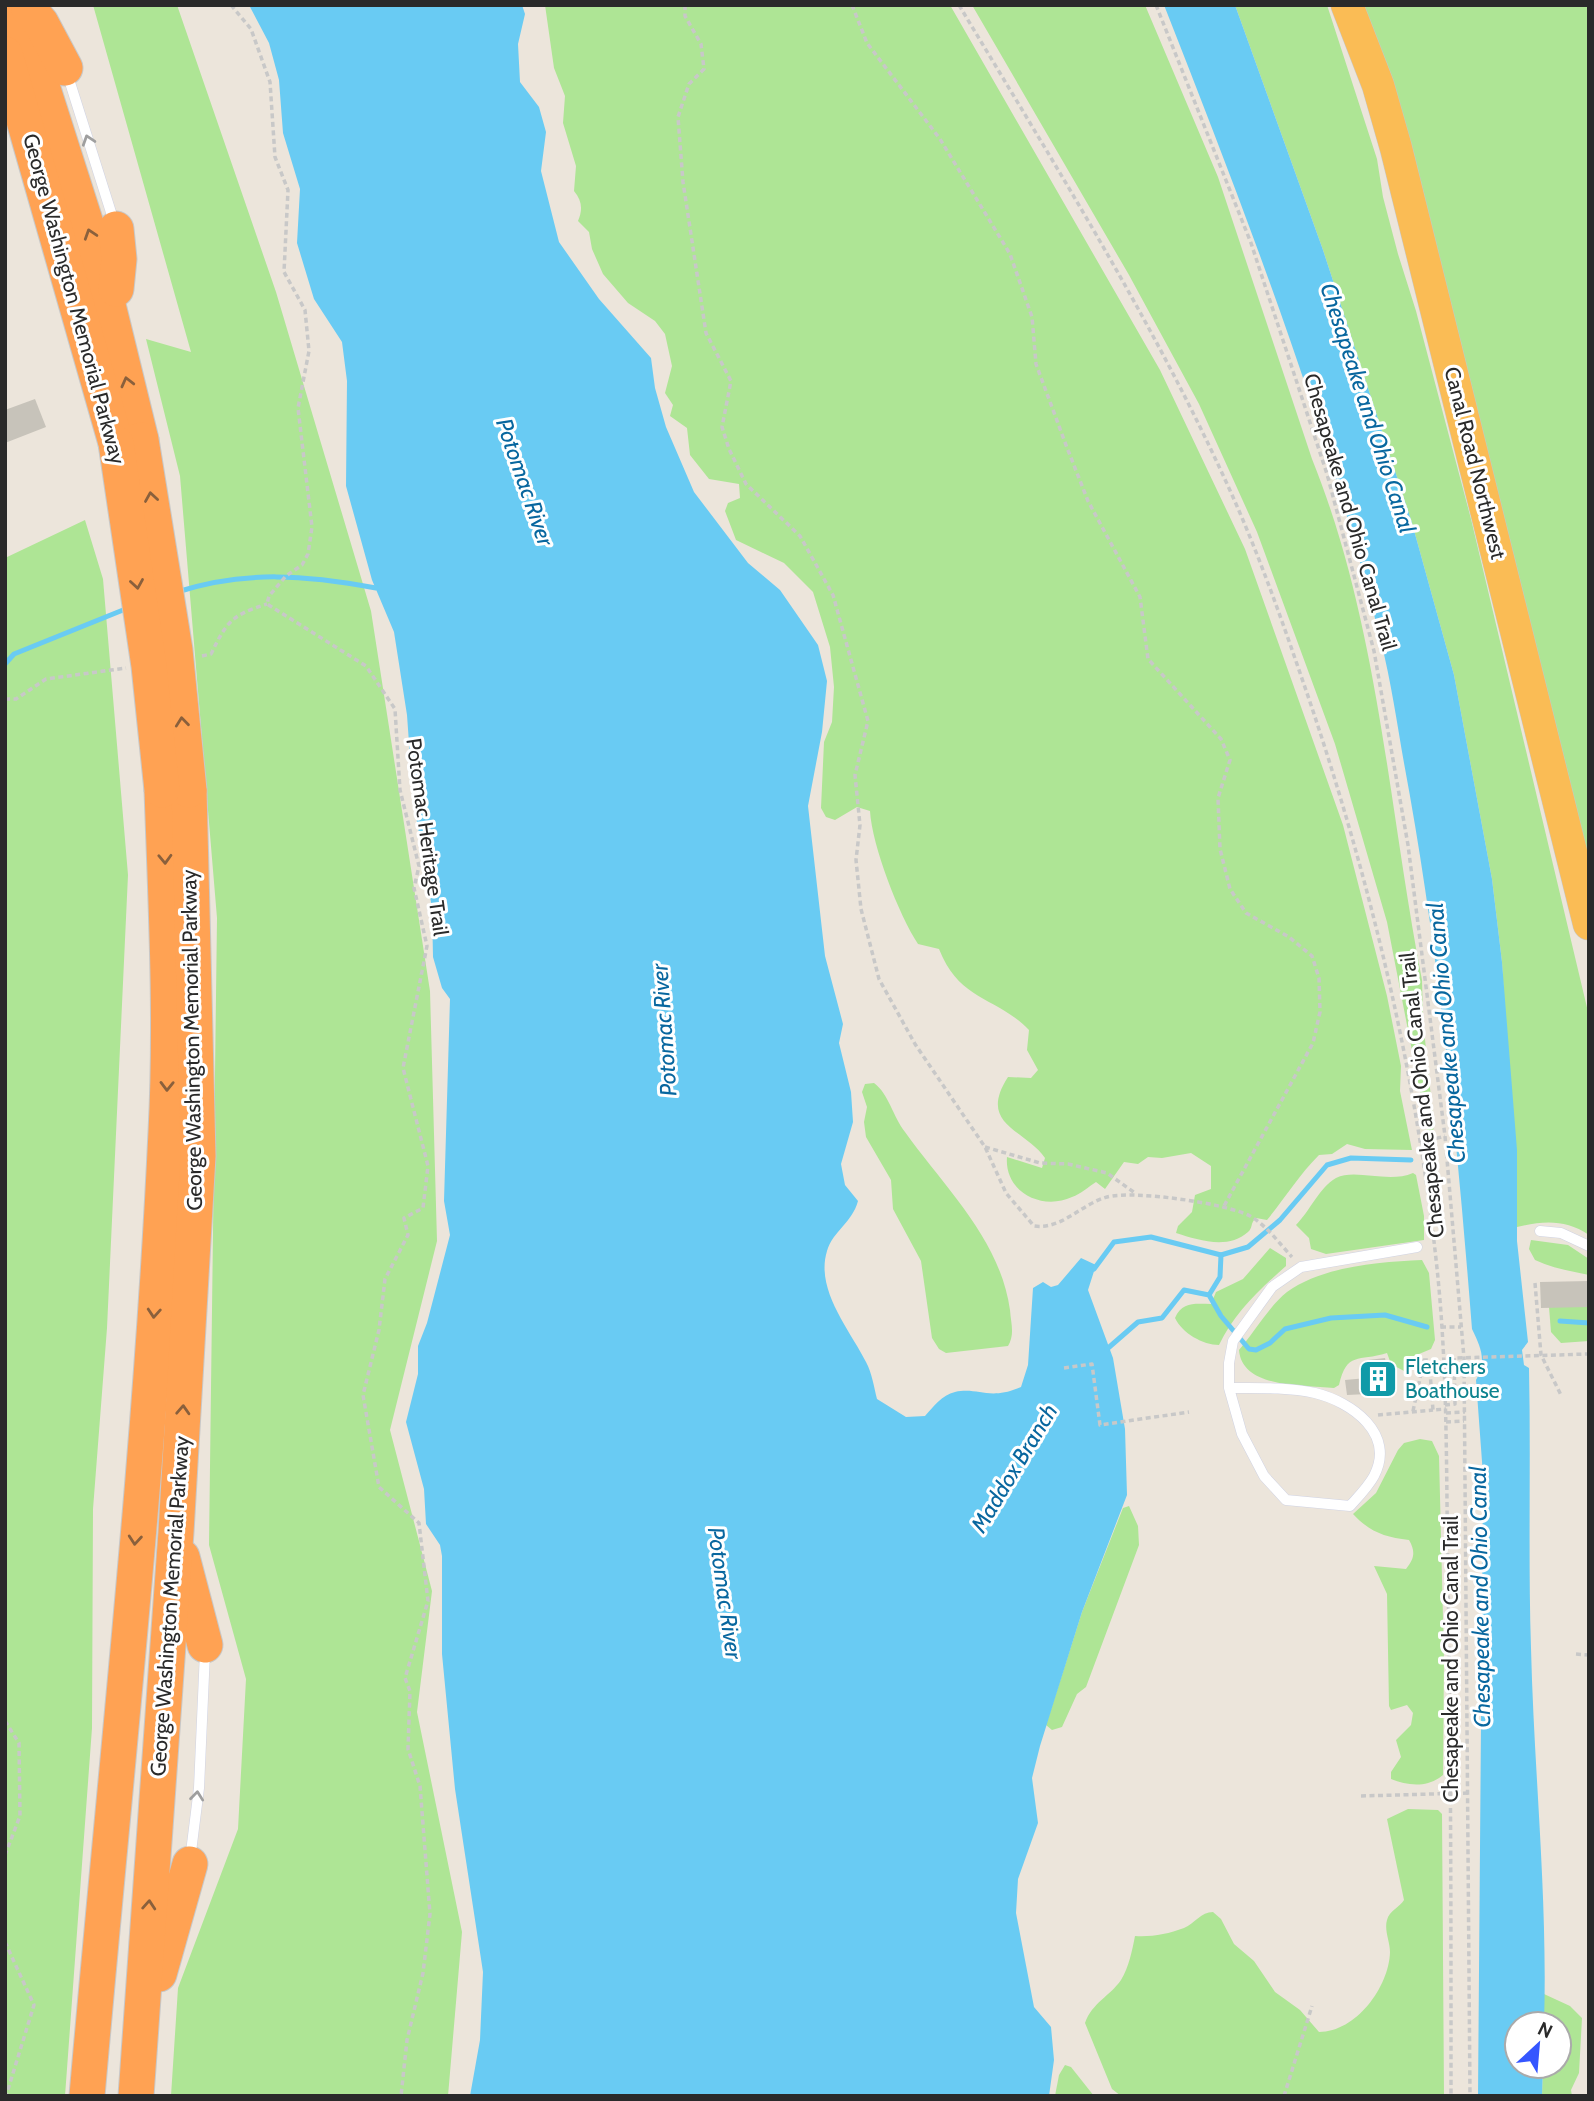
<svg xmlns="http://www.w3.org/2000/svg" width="1594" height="2101" font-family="Cabin,sans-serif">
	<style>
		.green { fill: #aee595 }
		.water { fill: #69cbf3 }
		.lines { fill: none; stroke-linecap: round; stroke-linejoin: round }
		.stream { stroke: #69cbf3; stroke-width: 5 }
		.building { fill: #c7c3ba }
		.service-casing { stroke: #d0d3e3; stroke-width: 11 }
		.trunk-casing { stroke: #c8c8c8; stroke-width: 33 }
		.motorway-casing { stroke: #c8c8c8; stroke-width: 37 }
		.path { stroke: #c8c8c8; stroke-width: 3.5; stroke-dasharray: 5 3.5; stroke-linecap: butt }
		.service { stroke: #fff; stroke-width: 10 }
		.trunk { stroke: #fabc55; stroke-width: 32 }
		.motorway { stroke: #ffa253; stroke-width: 35 }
		.motorway-bridge-casing { stroke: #c8c8c8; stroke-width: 37; stroke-linecap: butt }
		.motorway-bridge { stroke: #ffa253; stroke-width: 35 }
		.oneway { stroke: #9f9f9f }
		.oneway2 { stroke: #8a603c }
		.labels { text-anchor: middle; stroke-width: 6; stroke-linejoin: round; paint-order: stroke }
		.street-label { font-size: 21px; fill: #2a2a2a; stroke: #fff }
		.culture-label { font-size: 21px; fill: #0d838f; stroke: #fff; text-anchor: start }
		.water-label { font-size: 23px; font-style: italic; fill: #08679f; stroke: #fff }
	</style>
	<rect width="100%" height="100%" fill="#ece5db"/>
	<g class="green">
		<polygon points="93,5 177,5 276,292 371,611 430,991 437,1241 390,1430 432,1591 417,1712 462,1932 448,2096 171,2096 178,1988 238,1829 246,1679 209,1545 217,918 180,476 146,339 191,352"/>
		<path d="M545,5H950L1160,370L1245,549L1343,825L1387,996L1401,1066L1400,1091L1412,1150L1365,1149L1347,1144L1332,1154L1319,1155C1299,1175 1285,1198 1267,1220L1256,1218C1250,1223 1253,1228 1248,1232C1228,1250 1198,1240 1176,1233L1178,1226L1192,1212L1195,1195L1211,1189V1166L1191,1153L1162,1158L1148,1157L1138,1164L1124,1162L1105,1189L1096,1182C1088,1187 1081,1194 1072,1197C1042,1211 1004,1192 1007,1157L1042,1168L1045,1158C1025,1129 977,1125 1008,1077L1031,1078L1038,1070L1027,1050L1029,1030C996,996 960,1002 939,949L918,944C899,915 872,846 870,811L857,807L835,820L826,817L821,808L824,742L832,722L834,687L830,647L813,592L784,563L736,540L725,511L728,503L740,498L739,484L709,479L690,455L687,428L670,416L673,405L665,393L672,366L665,334L655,321L628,303L603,274L592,249L589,232L578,221C583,209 582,201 574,191L576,166L563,123L565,96L554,68Z"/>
		<path d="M972,5H1145L1218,177L1312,459C1379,625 1388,806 1422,980L1423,1020L1434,1127L1432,1133H1428L1387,922L1335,744L1257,532L1199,404L1129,275Z"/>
		<path d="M1235,5H1327L1377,159L1383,197L1398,254L1416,311L1471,519L1589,1016V1235C1565,1219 1543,1221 1517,1227L1502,962L1492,879L1454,675L1412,523L1323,250Z"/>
		<polygon points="1360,5 1589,5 1589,881"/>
		<polygon points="85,520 103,579 128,875 107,1328 93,1509 92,1728 65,2096 5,2096 5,558"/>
		<path d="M874,1083C889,1094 893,1117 905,1132C945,1188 1000,1239 1010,1310C1011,1324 1015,1334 1008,1346L946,1353L939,1349L932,1338L921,1261L893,1209L891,1180L866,1137L864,1122L867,1107L862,1092L865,1084Z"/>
		<path d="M1413,1173L1416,1175L1424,1216V1240L1326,1254L1311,1249L1309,1238L1296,1225C1310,1211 1319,1188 1336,1178C1356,1168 1388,1184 1413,1173Z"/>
		<path d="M1531,1240L1568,1245L1589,1259V1275C1570,1271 1552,1268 1535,1260L1529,1249Z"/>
		<path d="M1270,1248L1286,1258V1266C1261,1288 1234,1313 1219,1345C1203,1345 1182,1333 1175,1318C1182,1301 1196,1304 1211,1304L1216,1292L1243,1279Z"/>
		<path d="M1422,1260L1429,1273L1435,1340L1431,1349L1419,1354L1404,1371L1391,1364L1387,1353C1358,1362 1347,1351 1339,1385L1334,1388C1305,1385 1242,1389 1239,1350C1253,1334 1271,1304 1287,1292C1323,1266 1380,1262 1422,1260Z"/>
		<polygon points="1589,1304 1589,1341 1561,1343 1551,1332 1549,1307"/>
		<path d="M1420,1439L1432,1441L1439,1456L1444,1659L1443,1775C1428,1788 1408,1786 1391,1779V1772L1401,1757L1396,1740L1411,1725L1413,1713L1407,1705L1391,1710L1389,1706L1387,1594L1374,1566L1406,1569C1414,1559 1416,1552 1409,1540C1384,1537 1370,1532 1353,1514L1376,1493L1398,1450L1404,1443Z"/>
		<polygon points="1129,1506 1138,1526 1139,1545 1086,1687 1077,1694 1062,1727 1052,1730 1046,1725 1082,1612 1123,1508"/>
		<path d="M1408,1809L1438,1810L1442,1814L1444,2096H1121L1112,2089L1085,2023C1092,2003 1110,1996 1121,1980C1129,1967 1132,1951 1135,1936C1152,1937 1168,1934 1184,1928C1195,1923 1201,1912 1213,1912L1221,1919L1234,1944L1254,1961L1275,1992L1300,2010L1319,2032C1356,2032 1389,1987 1390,1952C1390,1942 1384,1930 1387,1920C1389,1911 1400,1907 1404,1900L1387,1819Z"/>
		<polygon points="1544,1994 1570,2006 1582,2018 1579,2073 1571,2090 1572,2096 1542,2096 1543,2066 1559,2066 1559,2024 1544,2024"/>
		<polygon points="1065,2065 1071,2067 1094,2096 1055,2096 1059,2075"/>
	</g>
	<g class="water">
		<path d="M249,5H522L525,14L518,44L520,82L539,107L546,132L541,171L559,242L599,299L651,358L655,388L666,427L694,492L748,563L780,590L818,645L827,681L822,732L808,806L825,956L843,1024L839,1043L851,1092L853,1122L841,1164L845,1185L858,1201C852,1223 833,1231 827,1251C815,1290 850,1330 866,1362C872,1373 874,1387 877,1399L906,1417L925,1416C933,1407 942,1395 955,1392C979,1387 989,1401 1021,1387L1028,1365L1033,1288L1043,1282L1051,1287L1058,1285L1081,1258L1096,1265L1088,1290L1113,1358L1125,1429L1127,1495L1082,1612L1040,1746L1032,1778L1038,1823L1018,1879L1016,1913L1034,2007L1051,2027L1054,2060L1049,2096H470L480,2040L483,1972L455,1789L442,1654V1556L440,1545L426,1524L424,1489L406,1422L418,1374V1346L427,1323L450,1235L444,1201L450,999L442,988L433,957L432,908L413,799L407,715L394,632L372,580L346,486L347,381L342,342L314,299L297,243L300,189L283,133L279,80L269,43Z"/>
		<path d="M1164,5H1235L1323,250L1412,523L1454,675L1492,879L1502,962L1517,1150V1241L1528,1342L1522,1350L1524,1365L1529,1368C1531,1461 1528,1555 1531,1648C1534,1774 1548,1898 1544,2024H1517V2066H1543L1542,2096H1478L1483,1475L1476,1380C1487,1360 1481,1348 1472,1329C1457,1139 1439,950 1404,763C1397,723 1391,681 1381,642C1327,423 1246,214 1164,5Z"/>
	</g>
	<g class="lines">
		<g class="stream">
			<path d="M177,592C244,570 308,575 376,588"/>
			<polyline points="5,664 14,654 128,608"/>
			<polyline points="1094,1269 1114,1242 1151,1237 1221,1255 1248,1247 1280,1220 1327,1165 1351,1158 1411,1160"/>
			<polyline points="1209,1295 1220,1277 1221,1255"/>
			<polyline points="1560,1321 1589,1323"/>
			<polyline points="1107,1349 1138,1322 1162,1318 1184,1290 1209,1295 1221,1316 1249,1349 1256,1350 1270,1343 1285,1329 1331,1318 1385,1315 1427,1327"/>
		</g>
	</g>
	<g class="building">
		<polygon points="35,399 46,427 5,443 5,410"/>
		<polygon points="1589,1281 1589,1307 1541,1308 1540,1282"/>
		<polygon points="1385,1358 1391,1387 1387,1388 1388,1393 1347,1395 1345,1380 1367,1378 1365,1366 1368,1360"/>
	</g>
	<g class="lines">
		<g class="service-casing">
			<g id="service">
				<polyline points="67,73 115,225"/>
				<polyline points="1540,1231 1561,1233 1589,1246"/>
				<path d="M1229,1388C1258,1388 1288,1387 1315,1393C1352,1402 1396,1434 1374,1476C1368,1487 1358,1497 1350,1506L1286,1500L1264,1476L1242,1434L1229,1388V1363L1233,1341L1272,1287L1301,1267L1417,1247"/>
				<polyline points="190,1860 199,1788 205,1652"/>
			</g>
		</g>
		<g class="trunk-casing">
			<polyline id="trunk" points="1347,5 1378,85 1396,148 1589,924"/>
		</g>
		<g class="motorway-casing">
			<g id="motorway">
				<polyline points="12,5 36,67 95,252 141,440"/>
				<polyline points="29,9 41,23 65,68"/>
				<polyline points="5,54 116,443"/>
				<polyline points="116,289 119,259 116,229"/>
				<polyline points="182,1557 205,1645"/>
				<polyline points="159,1974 190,1864"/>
				<path d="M87,2096C115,1775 151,1454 166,1132C172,1019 166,904 162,790"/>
				<polyline points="136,2096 176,1532 198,1156 189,790"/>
			</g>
		</g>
		<g class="path">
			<polyline points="231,5 251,29 270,82 275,157 288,190 284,272 305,310 309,351 298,408 312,527 308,554 302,565 286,576 269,596 267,604 366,666 395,709 400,790 419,866 414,888 427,946 403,1068 428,1166 423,1208 404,1218 408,1235 385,1279 379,1330 363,1395 379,1487 419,1523 428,1601 405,1678 410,1691 408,1749 420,1786 430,1914 423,1973 407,2040 401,2096"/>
			<path d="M685,5V16L701,44L704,69L689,84L678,117L683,182L706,333L731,381L722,427L729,449L746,484L800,536L833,595L868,721L855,775L860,825L856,860L861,909L879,979L915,1044L985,1147L1006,1193L1034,1226C1062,1230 1081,1204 1107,1197C1134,1190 1225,1203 1250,1216C1266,1225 1280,1244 1292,1257"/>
			<polyline points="852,5 867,43 940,139 1010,254 1032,317 1036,364 1066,445 1088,501 1140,597 1148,659 1221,739 1230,760 1218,798 1220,849 1230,889 1246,913 1289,937 1312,956 1319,978 1320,1012 1313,1043 1224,1206"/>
			<path d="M959,5C1053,162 1152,319 1228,486C1260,556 1285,629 1310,702C1371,884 1415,1068 1436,1259C1448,1365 1446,1472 1448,1578C1451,1751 1451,1923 1451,2096"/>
			<polyline points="1156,5 1251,243 1327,474 1374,651 1408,845 1445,1136 1464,1358 1470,2096"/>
			<path d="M202,656L211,654C227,621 232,615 267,604"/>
			<polyline points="5,699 16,699 46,679 126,668"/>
			<polyline points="1420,1143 1445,1136"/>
			<polyline points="985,1147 1040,1163 1068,1164 1107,1173 1135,1193"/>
			<polyline points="1535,1283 1541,1355 1561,1395"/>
			<polyline points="1441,1327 1461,1327"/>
			<polyline points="1064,1368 1092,1364 1100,1425 1189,1412"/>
			<polyline points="1445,1405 1455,1404 1454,1358 1589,1354"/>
			<polyline points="1413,1411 1424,1360 1429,1360 1433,1410 1446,1409"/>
			<polyline points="1446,1413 1465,1412"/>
			<polyline points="1378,1415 1433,1410"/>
			<polyline points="1446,1422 1464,1421"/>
			<polyline points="1576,1654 1589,1655"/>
			<polyline points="5,1721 19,1743 20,1816 5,1855"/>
			<polyline points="1361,1796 1468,1793"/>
			<polyline points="5,1942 34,2005 6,2096"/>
			<polyline points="1284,2096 1312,2006"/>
		</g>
		<use href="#service" class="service"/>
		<use href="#trunk" class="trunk"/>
		<use href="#motorway" class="motorway"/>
		<g class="motorway-bridge-casing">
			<g id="motorway-bridge">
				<polyline points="141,440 175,650 189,790"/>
				<polyline points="116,443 149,666 162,790"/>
			</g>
		</g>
		<use href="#motorway-bridge" class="motorway-bridge"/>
	</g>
	<defs><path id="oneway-chevron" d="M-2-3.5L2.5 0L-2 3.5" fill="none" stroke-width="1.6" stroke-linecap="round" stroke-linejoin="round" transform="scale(1.75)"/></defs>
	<g class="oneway">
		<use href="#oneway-chevron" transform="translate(88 140) rotate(-108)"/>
		<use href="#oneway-chevron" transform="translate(197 1796) rotate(-84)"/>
	</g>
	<g class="oneway2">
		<use href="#oneway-chevron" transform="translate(90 234) rotate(-108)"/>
		<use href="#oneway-chevron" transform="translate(127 382) rotate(-104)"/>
		<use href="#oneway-chevron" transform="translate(151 497) rotate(-99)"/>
		<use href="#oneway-chevron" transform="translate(137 584) rotate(81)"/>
		<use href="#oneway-chevron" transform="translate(182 722) rotate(-96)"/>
		<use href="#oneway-chevron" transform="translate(165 859) rotate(88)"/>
		<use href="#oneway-chevron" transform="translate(167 1086) rotate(91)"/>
		<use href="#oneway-chevron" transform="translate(154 1313) rotate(94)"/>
		<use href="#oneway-chevron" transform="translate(183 1410) rotate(-87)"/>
		<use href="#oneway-chevron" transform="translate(135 1540) rotate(95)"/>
		<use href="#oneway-chevron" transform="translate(149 1905) rotate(-86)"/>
	</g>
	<defs>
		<g id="building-square" transform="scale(2.0125)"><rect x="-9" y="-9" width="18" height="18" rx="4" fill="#0f9aa8" stroke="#fff"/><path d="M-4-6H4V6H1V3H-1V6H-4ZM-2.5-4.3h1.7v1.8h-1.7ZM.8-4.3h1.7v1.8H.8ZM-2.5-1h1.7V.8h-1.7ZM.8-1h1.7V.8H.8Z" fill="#fff"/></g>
	</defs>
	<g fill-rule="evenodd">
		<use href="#building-square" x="1378" y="1379"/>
	</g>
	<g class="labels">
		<g class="street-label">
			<text transform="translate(74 299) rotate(75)" y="7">George Washington Memorial Parkway</text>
			<text transform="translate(1475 463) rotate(76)" y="7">Canal Road Northwest</text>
			<text transform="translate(1350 512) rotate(74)" y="7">Chesapeake and Ohio Canal Trail</text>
			<text transform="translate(427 837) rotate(82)" y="7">Potomac Heritage Trail</text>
			<text transform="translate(192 1040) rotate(-91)" y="7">George Washington Memorial Parkway</text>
			<text transform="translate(1422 1095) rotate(-96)" y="7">Chesapeake and Ohio Canal Trail</text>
			<text transform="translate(170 1606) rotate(-86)" y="7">George Washington Memorial Parkway</text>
			<text transform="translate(1451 1659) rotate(-90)" y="7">Chesapeake and Ohio Canal Trail</text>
		</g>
		<g class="culture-label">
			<text x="1405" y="1374">Fletchers<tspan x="1405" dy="24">Boathouse</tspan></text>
		</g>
		<g class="water-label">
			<text transform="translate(1368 408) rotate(72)" y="8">Chesapeake and Ohio Canal</text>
			<text transform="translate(525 482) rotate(71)" y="8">Potomac River</text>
			<text transform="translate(664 1030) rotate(-94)" y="8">Potomac River</text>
			<text transform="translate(1446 1033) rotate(-95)" y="8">Chesapeake and Ohio Canal</text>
			<text transform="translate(1014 1468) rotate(-59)" y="8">Maddox Branch</text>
			<text transform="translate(725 1593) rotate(82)" y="8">Potomac River</text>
			<text transform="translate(1480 1597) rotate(-91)" y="8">Chesapeake and Ohio Canal</text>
		</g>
	</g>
	<rect width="1594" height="2101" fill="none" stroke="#2a2a2a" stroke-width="14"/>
	<g transform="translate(1538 2045) rotate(26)"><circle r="33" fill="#ffffff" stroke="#aaaaaa" stroke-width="2"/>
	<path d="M0-5L12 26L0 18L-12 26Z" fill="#3556ff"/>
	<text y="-10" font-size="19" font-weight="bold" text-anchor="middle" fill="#2a2a2a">N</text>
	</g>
</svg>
